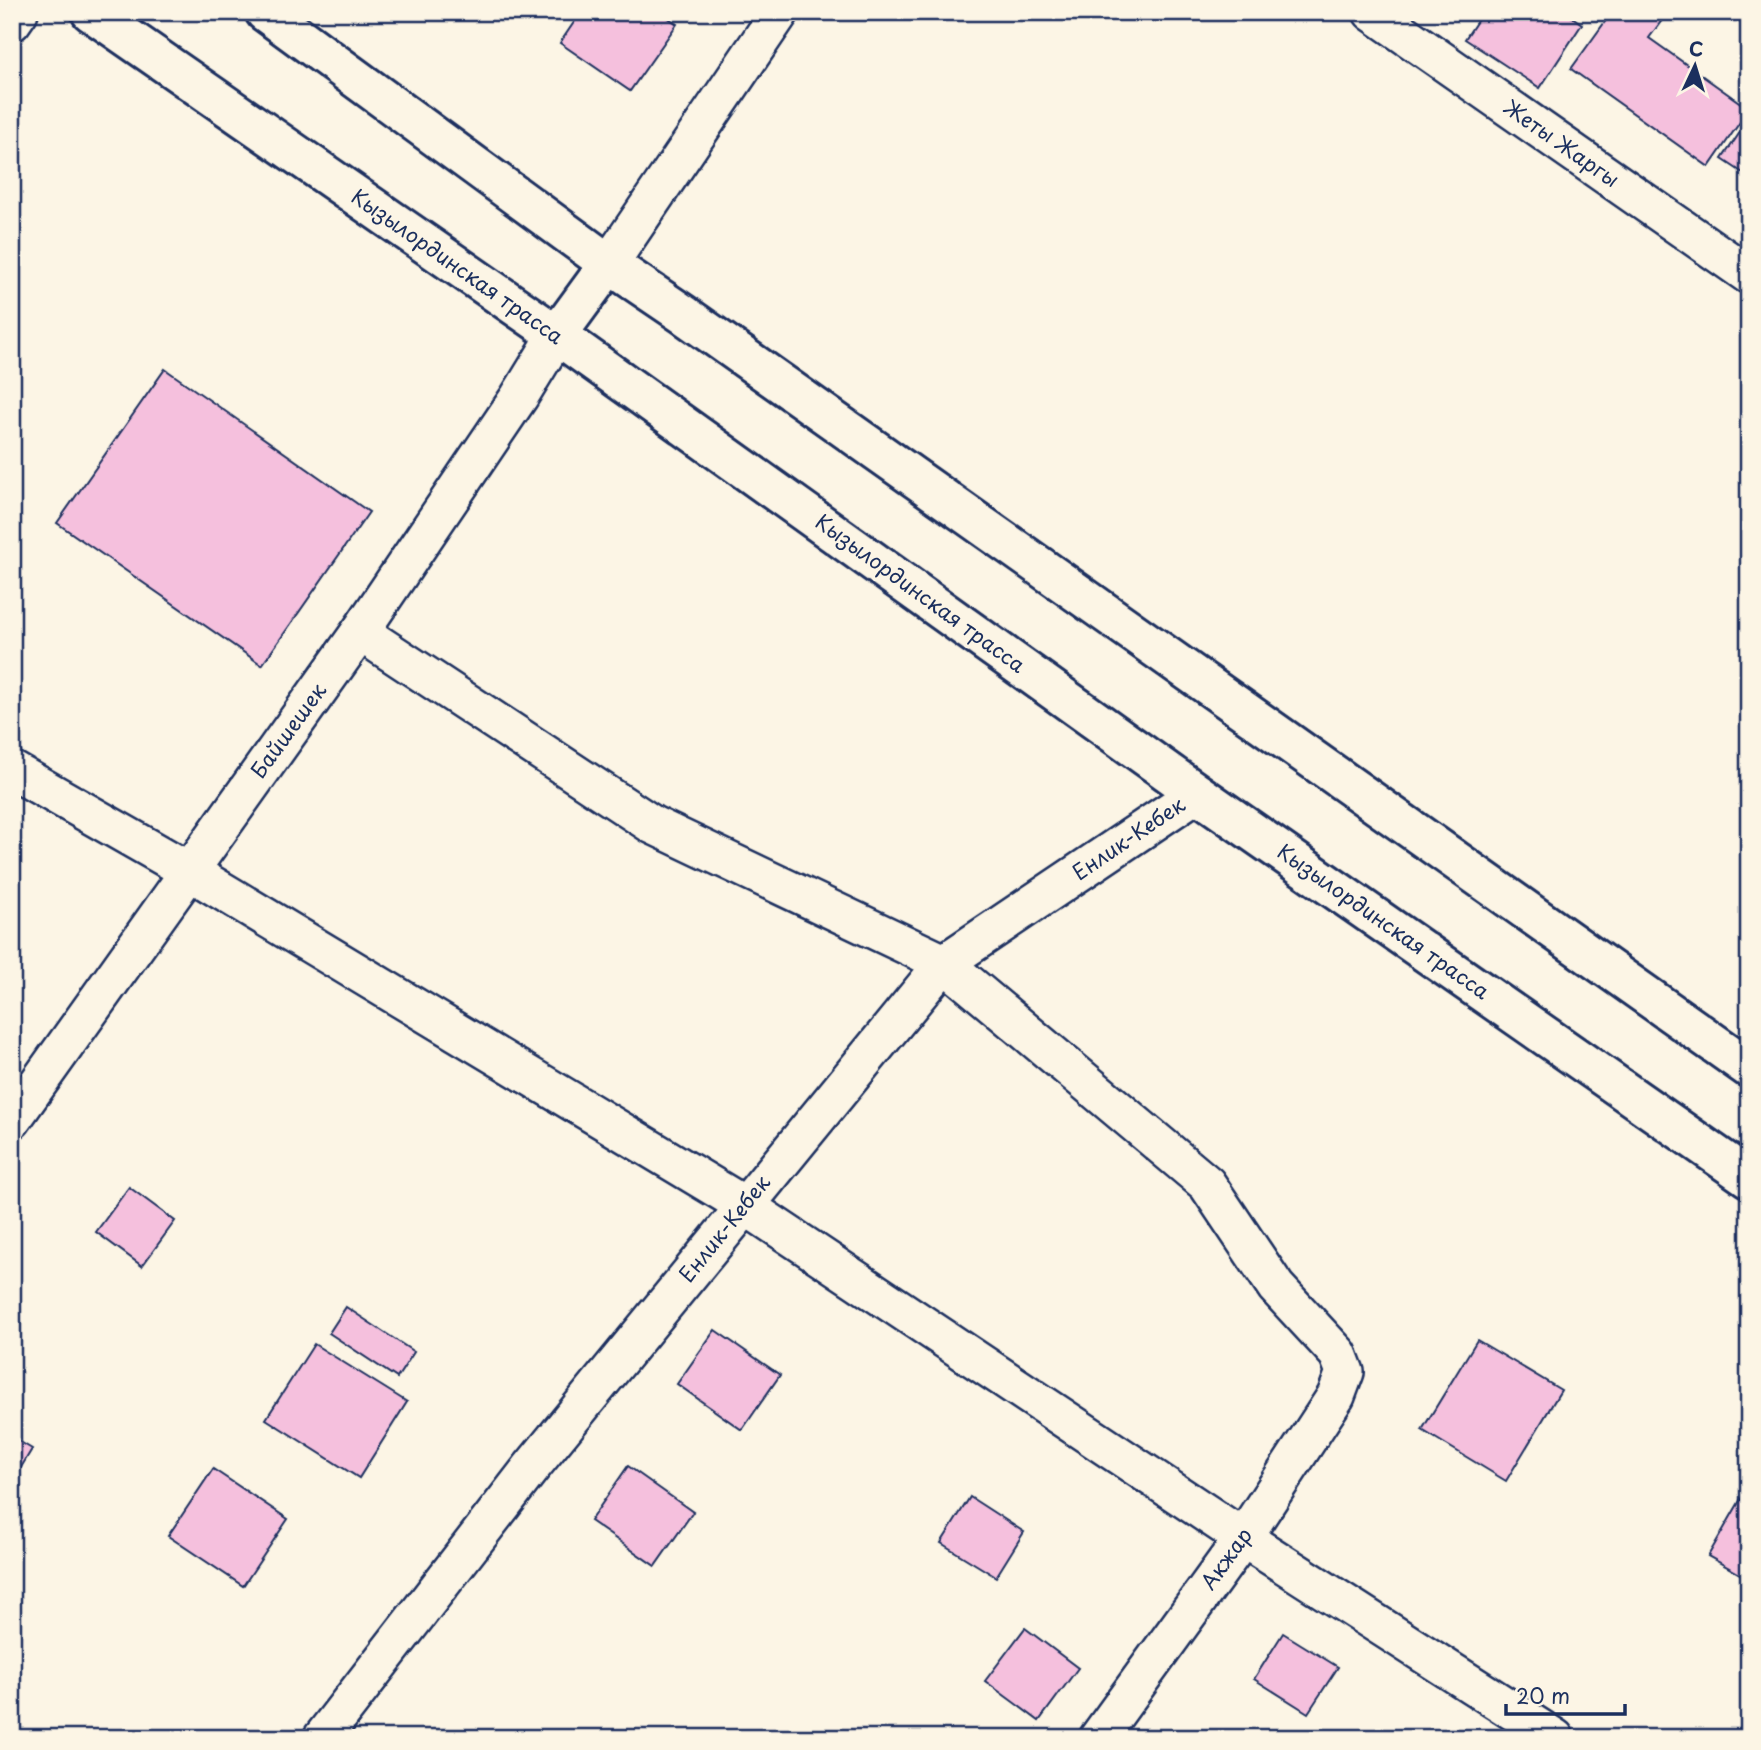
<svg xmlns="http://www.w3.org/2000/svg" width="1761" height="1750" font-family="'Playpen Sans',sans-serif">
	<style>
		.building { fill: #f5c0dd; stroke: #1b2f5e; stroke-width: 2 }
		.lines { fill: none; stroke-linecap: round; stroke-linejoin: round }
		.street-casing { stroke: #1b2f5e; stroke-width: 42 }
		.highway-casing { stroke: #1b2f5e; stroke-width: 44 }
		.street { stroke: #fcf5e5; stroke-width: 37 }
		.highway { stroke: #fcf5e5; stroke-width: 38 }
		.labels { text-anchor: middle; stroke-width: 7; stroke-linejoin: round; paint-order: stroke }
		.street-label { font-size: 21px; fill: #1b2f5e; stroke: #fcf5e5 }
	</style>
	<rect width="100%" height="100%" fill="#fcf5e5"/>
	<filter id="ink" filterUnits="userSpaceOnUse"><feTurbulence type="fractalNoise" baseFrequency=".0143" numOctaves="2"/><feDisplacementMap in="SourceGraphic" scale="14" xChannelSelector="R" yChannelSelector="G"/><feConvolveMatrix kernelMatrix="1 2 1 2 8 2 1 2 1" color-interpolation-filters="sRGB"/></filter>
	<g filter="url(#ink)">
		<g class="building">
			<polygon points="581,12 660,12 677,24 630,91 560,43"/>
			<polygon points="1483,12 1565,12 1582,24 1540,88 1465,39"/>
			<polygon points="1612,12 1668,12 1649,38 1749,109 1709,167 1571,69"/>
			<polygon points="1749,119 1749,177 1722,159"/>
			<polygon points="165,369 369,512 262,665 57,523"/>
			<polygon points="129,1187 175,1221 142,1266 96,1232"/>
			<polygon points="346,1307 414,1352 397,1378 329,1333"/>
			<polygon points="715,1330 780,1375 742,1430 677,1384"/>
			<polygon points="1477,1340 1561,1390 1506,1481 1422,1430"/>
			<polygon points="314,1344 407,1402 359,1478 266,1419"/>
			<polygon points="12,1437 32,1449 14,1479 12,1477"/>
			<polygon points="628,1466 693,1512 655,1566 590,1521"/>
			<polygon points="213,1469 288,1519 243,1586 168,1536"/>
			<polygon points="1749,1485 1749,1579 1708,1556"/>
			<polygon points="970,1497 1024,1532 996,1577 941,1543"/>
			<polygon points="1025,1628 1078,1668 1039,1721 985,1681"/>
			<polygon points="1283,1633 1338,1667 1308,1713 1254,1679"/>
		</g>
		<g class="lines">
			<g class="street-casing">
				<g id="street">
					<polyline points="1372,12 1749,275"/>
					<polyline points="12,22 19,12"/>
					<polyline points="609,264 780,12"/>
					<polyline points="360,632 653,825 944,963 1207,1184 1276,1287 1338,1354 1345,1372 1336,1396 1243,1538 1098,1738"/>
					<polyline points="12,770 189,871 744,1205 1243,1538 1555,1738"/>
					<polyline points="12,1120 360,632 519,397 557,335"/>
					<polyline points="322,1738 530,1469 944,963 1197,793"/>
				</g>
			</g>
			<g class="highway-casing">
				<g id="highway">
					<polyline points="91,12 557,335 1197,793 1749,1178"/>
					<polyline points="265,12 609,264 683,314 1749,1068"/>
					<polyline points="557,335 609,264"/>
				</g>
			</g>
			<use href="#street" class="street"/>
			<use href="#highway" class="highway"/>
		</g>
	</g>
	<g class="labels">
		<g class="street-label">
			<text transform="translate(1561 144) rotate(35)" y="7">Жеты Жаргы</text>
			<text transform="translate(457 267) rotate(35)" y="7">Кызылординская трасса</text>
			<text transform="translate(920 594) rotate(36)" y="7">Кызылординская трасса</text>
			<text transform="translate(289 731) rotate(-54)" y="7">Байшешек</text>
			<text transform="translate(1129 839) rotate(-34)" y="7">Енлик-Кебек</text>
			<text transform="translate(1383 922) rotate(35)" y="7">Кызылординская трасса</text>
			<text transform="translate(725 1229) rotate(-51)" y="7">Енлик-Кебек</text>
			<text transform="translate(1227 1559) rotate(-54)" y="7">Акжар</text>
		</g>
	</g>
	<rect width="1761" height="1750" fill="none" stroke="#fcf5e5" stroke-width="42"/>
	<rect x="21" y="21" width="1719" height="1708" fill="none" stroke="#1b2f5e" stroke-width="2.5" filter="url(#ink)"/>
	<g transform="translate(1695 66) rotate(4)" stroke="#fcf5e5" stroke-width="5" paint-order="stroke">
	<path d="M0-5L12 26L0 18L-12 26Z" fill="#1b2f5e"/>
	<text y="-10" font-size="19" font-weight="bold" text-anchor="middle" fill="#1b2f5e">С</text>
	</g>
	<path d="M1506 1704v10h119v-10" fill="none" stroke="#1b2f5e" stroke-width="3.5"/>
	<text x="1516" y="1704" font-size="21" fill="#1b2f5e" stroke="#fcf5e5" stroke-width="5" paint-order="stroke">20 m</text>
</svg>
